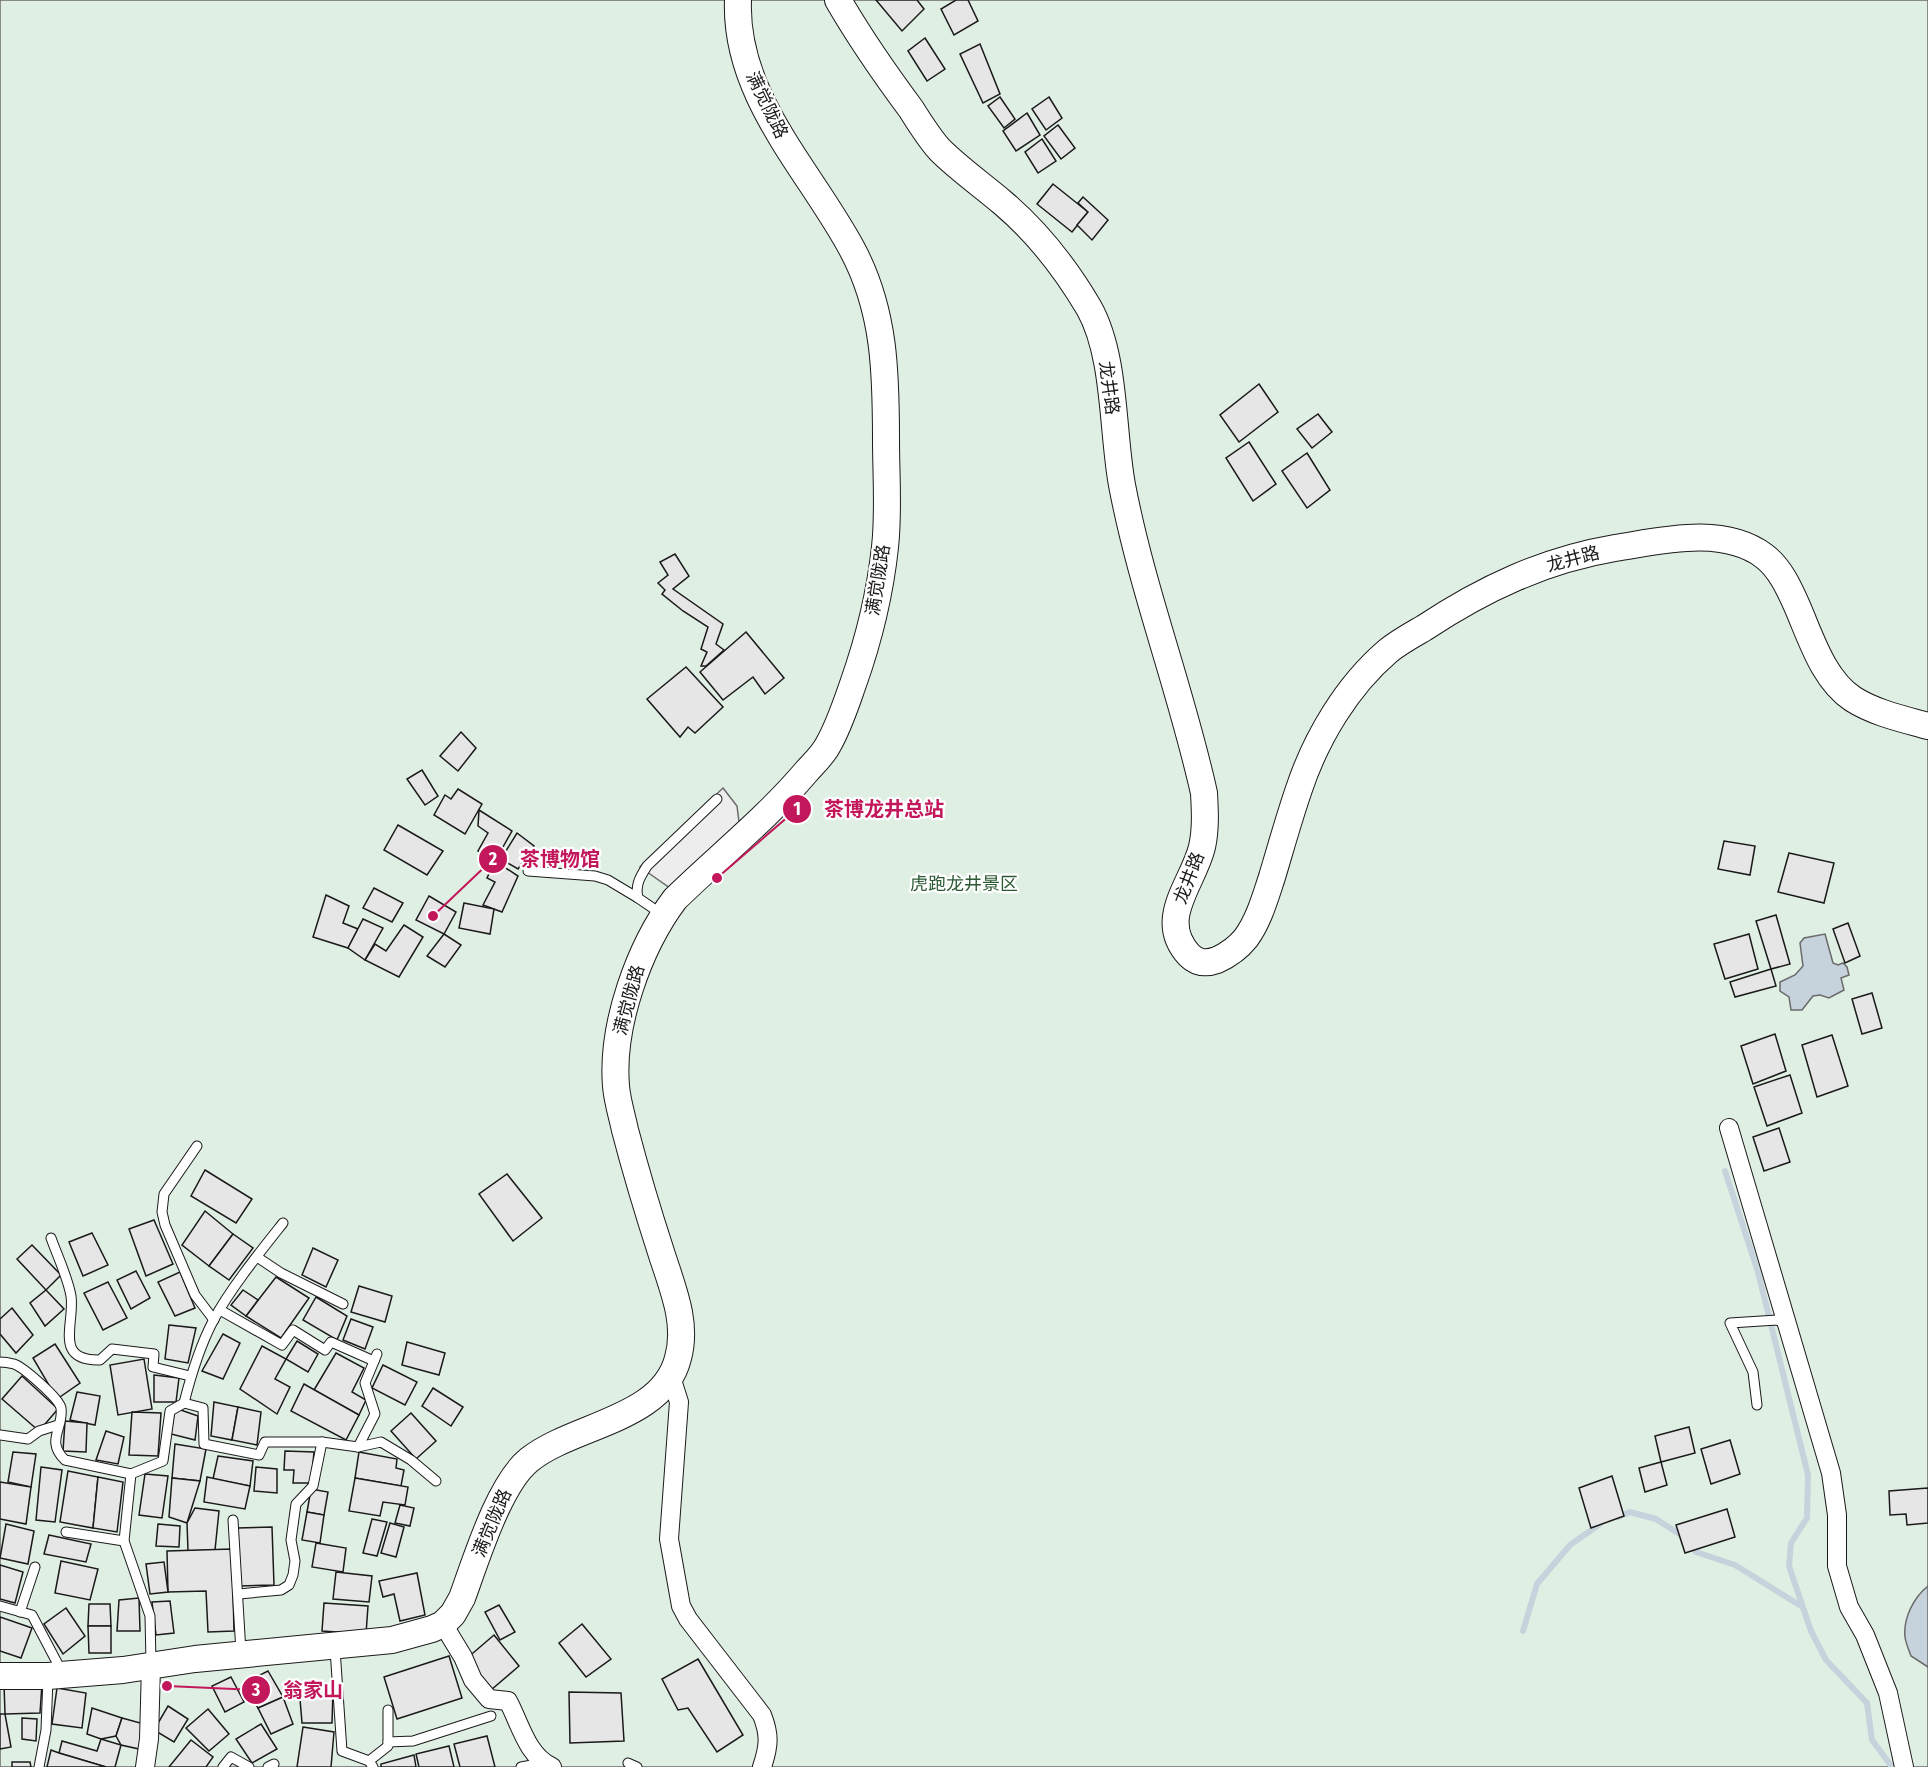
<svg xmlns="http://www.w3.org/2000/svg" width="1928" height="1767" font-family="'Fira Sans Condensed','Noto Sans SC',sans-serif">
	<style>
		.green { fill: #e0efe3; stroke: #6a6a6a; stroke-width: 1.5 }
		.parking { fill: #ededed; stroke: #6a6a6a; stroke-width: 1.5 }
		.water { fill: #c6d2dc; stroke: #6a6a6a; stroke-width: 1.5 }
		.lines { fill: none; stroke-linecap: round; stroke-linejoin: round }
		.stream { stroke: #c6d2dc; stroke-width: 6 }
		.building { fill: #e6e6e6; stroke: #1a1a1a; stroke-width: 1.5 }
		.lane-casing { stroke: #1a1a1a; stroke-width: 11 }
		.street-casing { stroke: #1a1a1a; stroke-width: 20 }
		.secondary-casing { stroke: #1a1a1a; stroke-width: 28 }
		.lane { stroke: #fff; stroke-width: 9 }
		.street { stroke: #fff; stroke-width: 18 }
		.secondary { stroke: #fff; stroke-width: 26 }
		.labels { text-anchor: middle; stroke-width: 4.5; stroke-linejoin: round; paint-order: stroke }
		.street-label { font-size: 18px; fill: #1a1a1a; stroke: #fff }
		.park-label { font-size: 18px; fill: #2b5a34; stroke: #fff }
		.leader { fill: none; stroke: #c2185b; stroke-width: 2 }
		.callout-dot { fill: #c2185b; stroke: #fff; stroke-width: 2 }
		.mark-label { font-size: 18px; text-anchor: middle; font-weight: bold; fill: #fff }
		.callout-label { font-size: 20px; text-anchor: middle; font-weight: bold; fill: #c2185b; stroke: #fff; stroke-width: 4.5; stroke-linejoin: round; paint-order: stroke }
	</style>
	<rect width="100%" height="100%" fill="#fff"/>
	<rect class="green" x="0" y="0" width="1928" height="1767"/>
	<polygon class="parking" points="723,788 737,806 739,822 670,888 640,867"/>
	<g class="water">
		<polygon points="1825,934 1833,963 1838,965 1843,963 1847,967 1849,975 1841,978 1844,990 1829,998 1820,995 1813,996 1802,1010 1791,1010 1789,997 1780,991 1780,982 1795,975 1803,966 1800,943 1804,938"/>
		<path d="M1928,1586V1667L1911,1656C1909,1650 1906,1644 1905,1637C1903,1618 1914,1597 1928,1586Z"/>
	</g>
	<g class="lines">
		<g class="stream">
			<polyline points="1725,1171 1758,1272 1808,1475 1807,1518 1791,1543 1789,1566 1811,1631 1826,1660 1867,1703 1872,1740 1892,1767"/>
			<polyline points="1618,1517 1630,1512 1656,1519 1684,1537"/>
			<polyline points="1690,1545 1696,1552 1735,1565 1801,1606"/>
			<polyline points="1523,1631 1537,1584 1570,1545 1600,1524"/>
		</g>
	</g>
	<g class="building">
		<polygon points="876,0 917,0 924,9 902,31"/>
		<polygon points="956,0 968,0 978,21 954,35 941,9"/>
		<polygon points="925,38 945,69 927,81 908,51"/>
		<polygon points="980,44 1000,94 983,103 960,54"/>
		<polygon points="1000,97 1015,119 1004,128 988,106"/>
		<polygon points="1049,97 1062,118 1046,130 1032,109"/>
		<polygon points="1027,113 1040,135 1016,151 1003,131"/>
		<polygon points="1058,125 1075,148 1061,159 1044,136"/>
		<polygon points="1042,139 1056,161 1038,173 1025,152"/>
		<polygon points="1053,184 1088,212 1072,232 1037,204"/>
		<polygon points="1083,197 1108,220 1092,240 1077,225 1088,212 1078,203"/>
		<polygon points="1259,384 1278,412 1239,442 1220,415"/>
		<polygon points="1318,414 1332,432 1312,448 1297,429"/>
		<polygon points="1249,442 1276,484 1253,501 1226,458"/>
		<polygon points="1307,453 1330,490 1307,508 1282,471"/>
		<polygon points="675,554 689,576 673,589 723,624 716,644 724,650 706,666 701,666 707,652 701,649 708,627 683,611 662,594 665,590 658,583 668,575 660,562"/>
		<polygon points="746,632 784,678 765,694 753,677 723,700 700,672"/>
		<polygon points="686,667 723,707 695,733 688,727 680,737 647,699"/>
		<polygon points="461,732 476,748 458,771 440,756"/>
		<polygon points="422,770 438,796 425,805 407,779"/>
		<polygon points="458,789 482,804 465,834 434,815 445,795 451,799"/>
		<polygon points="479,810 512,831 495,861 478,851 488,833 478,826"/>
		<polygon points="398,825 443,851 427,875 384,850"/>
		<polygon points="517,833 534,846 518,869 501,859"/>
		<polygon points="1724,841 1755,846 1750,875 1718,869"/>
		<polygon points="1789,853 1834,863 1824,903 1778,892"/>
		<polygon points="495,861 518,876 502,912 483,905 495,882 487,878"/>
		<polygon points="374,888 403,903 392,922 363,908"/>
		<polygon points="326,895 349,906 343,923 358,929 348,948 313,937"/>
		<polygon points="429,896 456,912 444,934 416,920"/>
		<polygon points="464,903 494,909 490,934 459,928"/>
		<polygon points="1776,915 1790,964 1771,969 1756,921"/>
		<polygon points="363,919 383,928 365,960 348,948"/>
		<polygon points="1848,923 1860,956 1845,963 1833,929"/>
		<polygon points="404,925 423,937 399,977 365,960 375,944 386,951"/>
		<polygon points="444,934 461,945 445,967 427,956"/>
		<polygon points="1749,934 1758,969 1725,979 1714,944"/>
		<polygon points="1771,969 1776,986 1735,997 1730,982"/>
		<polygon points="1872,993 1882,1028 1862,1034 1852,999"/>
		<polygon points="1775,1034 1786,1071 1753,1084 1741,1046"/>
		<polygon points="1832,1035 1848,1086 1817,1097 1802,1045"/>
		<polygon points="1790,1075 1802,1113 1767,1126 1754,1087"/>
		<polygon points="1779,1128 1790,1162 1764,1171 1753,1137"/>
		<polygon points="205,1170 252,1199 236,1223 191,1196"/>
		<polygon points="507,1174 542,1218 513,1241 479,1194"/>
		<polygon points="205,1211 233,1234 209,1266 182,1245"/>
		<polygon points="154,1220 173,1264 146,1276 129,1229"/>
		<polygon points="92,1233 108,1265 83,1276 69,1242"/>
		<polygon points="233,1234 253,1248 229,1280 209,1266"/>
		<polygon points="32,1245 61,1275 46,1290 17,1259"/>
		<polygon points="313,1248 338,1260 326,1287 302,1275"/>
		<polygon points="136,1271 150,1298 131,1309 117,1280"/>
		<polygon points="180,1272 195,1308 175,1316 158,1282"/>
		<polygon points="276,1277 309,1298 281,1338 246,1316"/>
		<polygon points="108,1282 127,1318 103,1330 84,1293"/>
		<polygon points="359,1286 392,1296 385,1322 351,1312"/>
		<polygon points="46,1290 64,1309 45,1326 30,1303"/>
		<polygon points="243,1290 258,1300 246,1316 231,1305"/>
		<polygon points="316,1297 347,1316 337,1340 303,1320"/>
		<polygon points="12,1308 33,1335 16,1353 0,1334 0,1319"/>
		<polygon points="351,1319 373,1327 365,1349 343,1340"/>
		<polygon points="169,1325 196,1328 188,1363 165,1359"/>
		<polygon points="223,1334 240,1343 223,1379 202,1371"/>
		<polygon points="297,1341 318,1354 308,1372 286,1359"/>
		<polygon points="407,1342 445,1353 439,1375 402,1365"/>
		<polygon points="55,1344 80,1383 57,1399 33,1358"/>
		<polygon points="262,1346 286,1359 275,1379 290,1387 277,1414 240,1389"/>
		<polygon points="336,1353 364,1368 352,1392 366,1400 359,1415 314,1390"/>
		<polygon points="144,1359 152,1409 118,1415 110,1365"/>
		<polygon points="383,1365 417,1382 405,1405 372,1388"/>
		<polygon points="154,1375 179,1378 176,1402 154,1402"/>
		<polygon points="22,1376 58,1409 39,1431 2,1399"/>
		<polygon points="304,1384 359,1415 346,1440 291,1411"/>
		<polygon points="433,1388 463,1407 451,1426 422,1406"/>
		<polygon points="77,1392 100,1396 95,1425 70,1420"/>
		<polygon points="214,1402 238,1407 232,1440 211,1436"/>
		<polygon points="238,1407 261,1412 257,1445 232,1440"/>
		<polygon points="175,1408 198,1416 195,1440 171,1434"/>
		<polygon points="132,1412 161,1413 158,1456 129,1455"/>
		<polygon points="411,1413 436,1441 416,1459 391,1431"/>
		<polygon points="65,1421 87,1423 86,1452 63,1451"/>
		<polygon points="1689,1427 1695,1453 1661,1462 1655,1436"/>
		<polygon points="106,1431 124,1437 118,1464 96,1460"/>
		<polygon points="1730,1440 1740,1474 1711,1484 1701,1449"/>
		<polygon points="175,1444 206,1449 200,1481 172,1478"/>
		<polygon points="285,1451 314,1452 311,1483 293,1483 294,1470 284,1470"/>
		<polygon points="13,1452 36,1454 31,1487 8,1482"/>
		<polygon points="359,1452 397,1459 396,1468 404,1470 401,1486 355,1478"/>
		<polygon points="218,1456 253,1461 250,1486 213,1479"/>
		<polygon points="1661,1462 1667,1485 1645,1492 1639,1468"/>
		<polygon points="41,1467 62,1470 55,1522 36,1520"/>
		<polygon points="256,1467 277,1469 277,1493 254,1491"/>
		<polygon points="68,1471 98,1477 93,1528 60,1522"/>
		<polygon points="145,1474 168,1476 162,1518 139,1515"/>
		<polygon points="1612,1476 1624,1516 1591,1528 1579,1488"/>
		<polygon points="98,1477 123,1482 117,1532 93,1528"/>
		<polygon points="207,1477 250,1486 245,1509 204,1502"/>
		<polygon points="172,1478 200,1481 187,1523 169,1517"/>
		<polygon points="355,1478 408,1487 405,1505 383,1502 380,1516 349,1511"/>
		<polygon points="0,1482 31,1487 26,1524 0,1519"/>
		<polygon points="1928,1488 1928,1523 1907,1525 1906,1514 1890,1515 1889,1491"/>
		<polygon points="311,1489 328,1492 324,1515 307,1512"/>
		<polygon points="400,1505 414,1508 410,1526 395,1523"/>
		<polygon points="195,1508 219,1511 215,1550 188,1551 187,1523"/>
		<polygon points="1727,1509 1735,1537 1685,1553 1676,1525"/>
		<polygon points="307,1512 324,1515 320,1543 302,1540"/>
		<polygon points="372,1519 387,1522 377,1556 363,1553"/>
		<polygon points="390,1523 404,1527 396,1557 381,1553"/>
		<polygon points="6,1524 34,1531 28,1564 0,1558"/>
		<polygon points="158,1524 180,1526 179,1547 156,1546"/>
		<polygon points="272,1527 274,1585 239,1586 237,1528"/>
		<polygon points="49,1535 91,1544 86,1562 44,1554"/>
		<polygon points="316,1543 346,1548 343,1572 312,1567"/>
		<polygon points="232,1549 234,1631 208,1632 206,1591 168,1592 167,1551"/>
		<polygon points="61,1561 98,1569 90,1600 55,1593"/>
		<polygon points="164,1562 168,1592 150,1594 146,1564"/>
		<polygon points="0,1565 23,1572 15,1603 0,1599"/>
		<polygon points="336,1572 372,1576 369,1602 333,1599"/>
		<polygon points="417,1573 425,1615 400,1621 394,1594 383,1597 379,1581"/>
		<polygon points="139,1598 140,1631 117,1631 119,1600"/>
		<polygon points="170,1601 174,1633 156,1635 152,1602"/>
		<polygon points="324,1603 368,1606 366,1634 322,1631"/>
		<polygon points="89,1604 110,1604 111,1626 88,1626"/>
		<polygon points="499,1605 515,1632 500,1640 485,1612"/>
		<polygon points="66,1608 85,1636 63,1654 44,1624"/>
		<polygon points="0,1617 32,1628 21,1658 0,1651"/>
		<polygon points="582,1624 611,1659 586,1677 559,1643"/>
		<polygon points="88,1626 111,1626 111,1653 89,1653"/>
		<polygon points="494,1635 519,1666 491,1690 466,1659"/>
		<polygon points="449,1656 462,1698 397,1719 384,1677"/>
		<polygon points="698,1659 743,1735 717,1752 688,1708 678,1710 662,1679"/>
		<polygon points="268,1671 283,1697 258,1708 244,1683"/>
		<polygon points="231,1677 244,1702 225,1712 212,1686"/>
		<polygon points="4,1684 42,1684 40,1713 5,1714"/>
		<polygon points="299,1687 333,1690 332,1723 302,1723"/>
		<polygon points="57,1688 86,1693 82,1728 52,1724"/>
		<polygon points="569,1692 621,1693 624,1741 570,1743"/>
		<polygon points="283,1697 293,1724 271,1734 258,1708"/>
		<polygon points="168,1706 188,1719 174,1742 154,1730"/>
		<polygon points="92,1708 122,1718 116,1736 101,1739 87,1734"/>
		<polygon points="208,1709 229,1734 209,1751 186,1728"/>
		<polygon points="0,1714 5,1714 11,1747 0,1749"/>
		<polygon points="22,1718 37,1719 36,1741 22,1739"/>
		<polygon points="122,1718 144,1724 139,1749 121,1745 116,1736"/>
		<polygon points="261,1724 277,1749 252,1763 236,1739"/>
		<polygon points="303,1727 334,1732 331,1767 297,1767"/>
		<polygon points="487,1736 495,1767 460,1767 454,1744"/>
		<polygon points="101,1739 121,1745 115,1767 106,1767 59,1753 62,1741 97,1751"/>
		<polygon points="191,1740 213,1757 206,1767 169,1767"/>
		<polygon points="449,1746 454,1767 419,1767 416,1754"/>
		<polygon points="51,1750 59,1753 106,1767 47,1767"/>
		<polygon points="414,1755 416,1767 381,1767 381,1764"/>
		<polygon points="12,1762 30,1762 31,1767 12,1767"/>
	</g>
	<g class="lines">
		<g class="lane-casing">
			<g id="lane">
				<polyline points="528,871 595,876 608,880 638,898"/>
				<path d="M663,915L638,898C635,885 640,877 647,866L717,799"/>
				<polyline points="197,1146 164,1194 162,1212 165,1225 195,1295 214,1320"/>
				<path d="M51,1238C57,1255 68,1278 71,1296C75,1324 53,1361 100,1360L112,1349L154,1354L153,1367L190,1376"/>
				<polyline points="257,1257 281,1273 343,1304"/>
				<polyline points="220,1310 282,1345 293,1330 325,1350 331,1342 374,1361"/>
				<path d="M0,1362C4,1362 10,1363 14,1364C23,1367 59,1398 61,1408C64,1428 45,1441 65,1460L131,1474"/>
				<polyline points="184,1403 203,1408 204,1444 259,1455 265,1442 322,1442 358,1447 381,1442 411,1460 436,1481"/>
				<polyline points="1757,1405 1753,1372 1730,1323 1777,1320 1785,1323"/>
				<polyline points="0,1435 28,1439 39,1431 58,1425"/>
				<polyline points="358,1447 375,1414 365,1383 377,1354"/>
				<polyline points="233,1520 241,1652"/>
				<polyline points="66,1532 124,1541"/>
				<polyline points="239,1594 281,1590 289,1585 293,1575 295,1561 291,1540 296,1504 313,1486 322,1442"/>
				<polyline points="0,1606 32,1615 62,1672"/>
				<polyline points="20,1612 35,1567"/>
				<polyline points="335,1649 342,1751 369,1761 373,1767"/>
				<path d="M151,1663L150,1616L124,1541L131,1474L163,1461L170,1411L184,1403C191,1375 200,1346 213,1321C230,1289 260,1252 283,1223"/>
				<polyline points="388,1742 413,1741 491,1716"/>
				<polyline points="369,1761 388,1746 388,1710"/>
				<polyline points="628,1763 637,1767"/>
				<polyline points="39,1767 46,1730 48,1678"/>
				<polyline points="223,1767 231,1757 249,1767"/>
				<polyline points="268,1767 274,1764"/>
				<polyline points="521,1767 543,1763"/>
			</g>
		</g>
		<g class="street-casing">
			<g id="street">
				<polyline points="1729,1128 1831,1473 1837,1515 1837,1566 1849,1607 1865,1635 1888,1693 1904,1767"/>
				<path d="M671,1377L679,1402L669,1539L681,1606L688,1619L762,1715C770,1735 769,1746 762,1767"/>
				<path d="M443,1624L463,1657L473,1680L489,1699L508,1701C520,1723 527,1756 552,1767"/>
				<polyline points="145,1767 149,1739 151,1666"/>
			</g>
		</g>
		<g class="secondary-casing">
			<g id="secondary">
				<path d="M838,0C860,38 885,74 911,109C920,123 929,138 940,150C959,169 982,185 1003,203C1036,231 1066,269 1089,308C1116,356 1112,431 1122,485C1142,590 1181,689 1204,793C1205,811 1206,829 1202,847C1193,884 1156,919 1189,955C1197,963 1206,964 1217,960C1228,955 1238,948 1246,938C1259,920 1265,898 1272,877C1281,847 1289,818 1299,789C1316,738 1347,686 1388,651C1399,642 1412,635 1424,628C1483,589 1544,560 1615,548C1661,541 1722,525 1764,556C1780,568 1789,588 1797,606C1811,638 1823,679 1853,699C1875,713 1903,719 1928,726"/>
				<path d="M0,1676H48L123,1670L195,1659L392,1640L432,1629L443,1624L453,1614L462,1598C476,1560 499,1484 529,1460C572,1425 663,1420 678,1358C688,1322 672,1287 661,1252C648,1212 636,1172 625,1130C622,1116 617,1100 616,1086C611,1025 639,947 675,899C718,857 767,818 806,772C813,764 823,755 828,745C839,726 846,704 853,684C869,639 880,594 885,547C889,512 886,475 886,440C886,373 885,310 852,249C809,169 734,96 738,0"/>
			</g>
		</g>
		<use href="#lane" class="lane"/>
		<use href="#street" class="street"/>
		<use href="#secondary" class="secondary"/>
	</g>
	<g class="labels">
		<g class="street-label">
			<text transform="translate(767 105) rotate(64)" y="6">满觉陇路</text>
			<text transform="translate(1109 388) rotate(82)" y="6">龙井路</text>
			<text transform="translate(1573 559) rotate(-15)" y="6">龙井路</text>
			<text transform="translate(878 580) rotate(-81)" y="6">满觉陇路</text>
			<text transform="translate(1189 878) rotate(-69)" y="6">龙井路</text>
			<text transform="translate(629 1000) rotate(-75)" y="6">满觉陇路</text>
			<text transform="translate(492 1523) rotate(-67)" y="6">满觉陇路</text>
		</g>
		<g class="park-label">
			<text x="964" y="890">虎跑龙井景区</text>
		</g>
	</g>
	<path class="leader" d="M717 878L797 809M433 916L493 859M167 1686L256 1690"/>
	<g class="callout-dot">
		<circle cx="717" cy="878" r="6"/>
		<circle cx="433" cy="916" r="6"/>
		<circle cx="167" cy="1686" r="6"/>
		<circle cx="797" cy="809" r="15"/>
		<circle cx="493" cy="859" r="15"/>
		<circle cx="256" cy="1690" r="15"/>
	</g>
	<g class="mark-label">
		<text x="797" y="815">1</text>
		<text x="493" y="865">2</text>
		<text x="256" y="1696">3</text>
	</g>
	<g class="callout-label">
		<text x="884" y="816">茶博龙井总站</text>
		<text x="560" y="866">茶博物馆</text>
		<text x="313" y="1697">翁家山</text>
	</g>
</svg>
